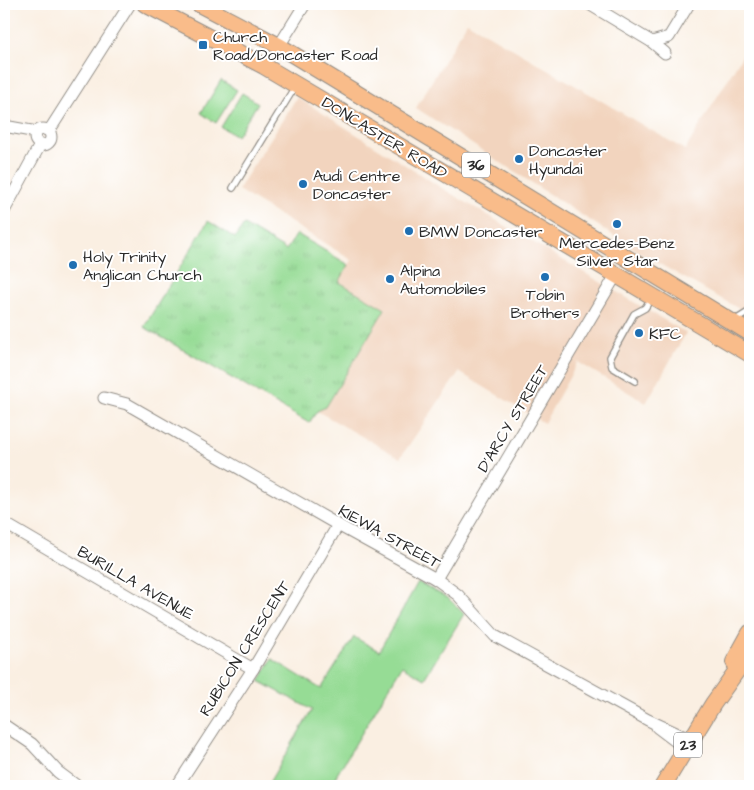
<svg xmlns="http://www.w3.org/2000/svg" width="754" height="790" font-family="'Architects Daughter',sans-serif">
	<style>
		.built { fill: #f2d4be }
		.grass { fill: #96dc95; stroke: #608460 }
		.park { fill: url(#park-tufts); stroke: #608460 }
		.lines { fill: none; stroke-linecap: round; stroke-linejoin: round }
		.lane-casing { stroke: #928d86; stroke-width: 8 }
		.street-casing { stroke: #928d86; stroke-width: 13 }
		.primary-casing { stroke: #928d86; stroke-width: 18 }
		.lane { stroke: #fff; stroke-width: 5.5 }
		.street { stroke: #fff; stroke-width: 11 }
		.primary { stroke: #f9bc8a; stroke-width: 16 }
		.poi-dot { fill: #1f6fb2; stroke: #fff; stroke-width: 2 }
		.labels { text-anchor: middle; stroke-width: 4; stroke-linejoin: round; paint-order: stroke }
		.shield { fill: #fff; stroke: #6b6b6b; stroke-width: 1 }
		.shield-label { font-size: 15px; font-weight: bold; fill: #2b2b2b }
		.poi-label { font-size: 16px; fill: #2b2b2b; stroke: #fff; text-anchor: start }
		.street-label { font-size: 16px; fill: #2b2b2b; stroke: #fff }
	</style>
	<defs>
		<pattern id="park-tufts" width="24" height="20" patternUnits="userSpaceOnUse" patternTransform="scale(1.25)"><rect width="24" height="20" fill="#96dc95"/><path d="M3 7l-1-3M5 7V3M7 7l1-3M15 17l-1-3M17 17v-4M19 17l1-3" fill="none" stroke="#81bd81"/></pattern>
	</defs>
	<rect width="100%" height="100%" fill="#fff"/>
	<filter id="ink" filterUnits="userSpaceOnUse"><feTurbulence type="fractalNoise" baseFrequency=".02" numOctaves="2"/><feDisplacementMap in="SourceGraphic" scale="10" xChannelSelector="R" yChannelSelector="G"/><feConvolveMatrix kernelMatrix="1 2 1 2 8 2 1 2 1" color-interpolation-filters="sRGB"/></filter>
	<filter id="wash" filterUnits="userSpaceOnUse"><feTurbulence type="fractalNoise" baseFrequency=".0096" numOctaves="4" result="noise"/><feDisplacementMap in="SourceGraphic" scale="20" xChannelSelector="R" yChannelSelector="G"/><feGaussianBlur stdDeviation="1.12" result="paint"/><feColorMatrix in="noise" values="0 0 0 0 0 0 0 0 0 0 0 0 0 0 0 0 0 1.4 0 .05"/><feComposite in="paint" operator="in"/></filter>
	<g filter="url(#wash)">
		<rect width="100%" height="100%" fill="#faefe2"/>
		<g class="built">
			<polygon points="467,22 685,150 750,43 750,315 642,254 416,108"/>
			<polygon points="297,97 440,187 686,333 646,403 578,362 544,423 459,372 400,458 317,411 326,407 384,309 339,282 352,260 238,190"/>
		</g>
		<g class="grass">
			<polygon points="221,80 237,90 216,123 201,113"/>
			<polygon points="242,93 258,103 237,136 221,127"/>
			<polygon points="418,582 448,598 464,614 424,679 402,666 330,786 267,786 312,710 259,681 272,659 321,689 354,637 379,651"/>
		</g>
		<polygon class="park" points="208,221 235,238 244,225 286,250 297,234 349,265 339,282 385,309 326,407 317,411 309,423 144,327"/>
	</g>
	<g filter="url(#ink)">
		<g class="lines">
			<g class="lane-casing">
				<g id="lane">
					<polyline points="233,188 296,85"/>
					<polyline points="734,321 750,311"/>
					<polyline points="635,381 612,367 610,357 634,314 645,308 652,297"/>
				</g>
			</g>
			<g class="street-casing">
				<g id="street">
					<polyline points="589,4 652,42 665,53"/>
					<polyline points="652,42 669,37 689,4"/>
					<polyline points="279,46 305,4"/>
					<polyline points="4,126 37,132"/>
					<circle cx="43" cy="137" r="8"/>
					<polyline points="49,131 130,4"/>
					<polyline points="4,211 40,145"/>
					<polyline points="104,398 127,404 338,525 436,579 458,595 495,636 648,720 691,740"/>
					<polyline points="4,523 253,669"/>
					<polyline points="436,579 616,275"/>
					<polyline points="4,725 32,744 58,772 77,786"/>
					<polyline points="657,727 686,749"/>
					<polyline points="177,786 253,669 338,525"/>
				</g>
			</g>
			<g class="primary-casing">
				<g id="primary">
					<polyline points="145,4 264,66 750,354"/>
					<polyline points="199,4 279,46 750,333"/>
					<polyline points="734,662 750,633"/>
					<polyline points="663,786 713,704 750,652"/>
				</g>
			</g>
			<use href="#lane" class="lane"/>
			<use href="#street" class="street"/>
			<use href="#primary" class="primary"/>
		</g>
	</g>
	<g class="poi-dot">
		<rect x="198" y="40" width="10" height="10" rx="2.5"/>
		<circle cx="519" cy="159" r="5"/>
		<circle cx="303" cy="184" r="5"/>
		<circle cx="617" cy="224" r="5"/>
		<circle cx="409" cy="231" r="5"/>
		<circle cx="73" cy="265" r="5"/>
		<circle cx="545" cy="277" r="5"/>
		<circle cx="390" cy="279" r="5"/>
		<circle cx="639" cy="333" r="5"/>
	</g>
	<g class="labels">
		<g class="shield">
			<rect x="462" y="152.5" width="28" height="25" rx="4"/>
			<rect x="674" y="732.5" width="28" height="25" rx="4"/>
		</g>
		<g class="shield-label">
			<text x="476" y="170">36</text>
			<text x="688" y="750">23</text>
		</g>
		<g class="poi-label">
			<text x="213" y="42">Church<tspan x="213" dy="18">Road/Doncaster Road</tspan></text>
			<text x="529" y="156">Doncaster<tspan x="529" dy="18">Hyundai</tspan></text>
			<text x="313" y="181">Audi Centre<tspan x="313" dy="18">Doncaster</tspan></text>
			<text x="419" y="237">BMW Doncaster</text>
			<text x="617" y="248" text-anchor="middle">Mercedes-Benz<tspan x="617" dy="18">Silver Star</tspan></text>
			<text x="83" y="262">Holy Trinity<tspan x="83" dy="18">Anglican Church</tspan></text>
			<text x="400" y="276">Alpina<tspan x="400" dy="18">Automobiles</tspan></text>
			<text x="545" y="300" text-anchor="middle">Tobin<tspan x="545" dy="18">Brothers</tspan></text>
			<text x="649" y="339">KFC</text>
		</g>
		<g class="street-label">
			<text transform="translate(385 137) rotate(31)" y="6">DONCASTER ROAD</text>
			<text transform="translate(512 418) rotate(-59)" y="6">D'ARCY STREET</text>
			<text transform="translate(390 536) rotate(29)" y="6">KIEWA STREET</text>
			<text transform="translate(136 582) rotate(30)" y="6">BURILLA AVENUE</text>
			<text transform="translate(244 648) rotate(-58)" y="6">RUBICON CRESCENT</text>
		</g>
	</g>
	<rect width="754" height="790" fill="none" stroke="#fff" stroke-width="20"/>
</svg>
